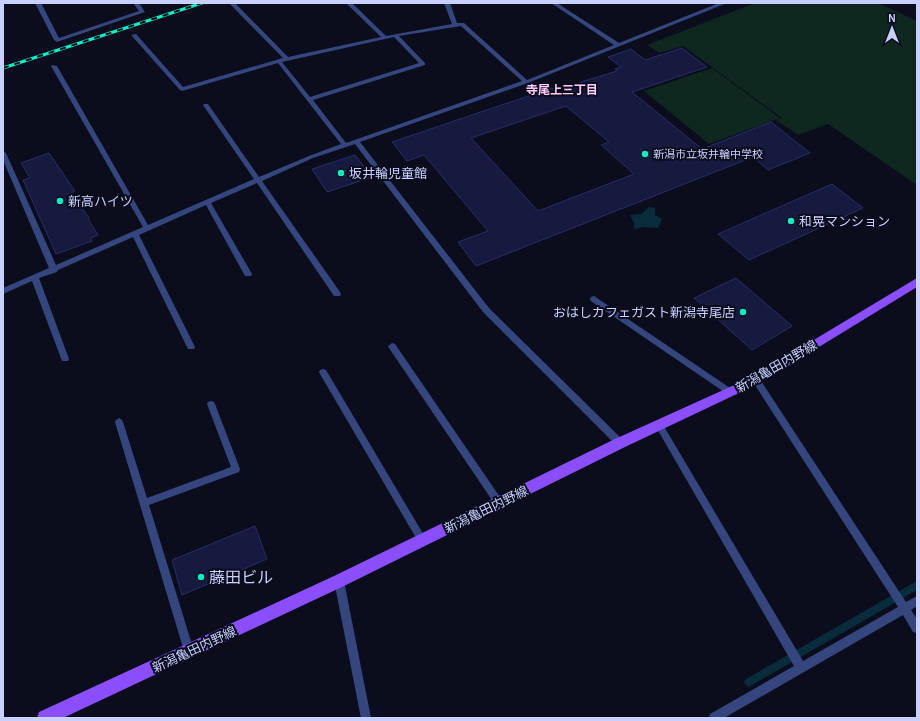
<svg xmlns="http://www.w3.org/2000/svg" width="920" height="721" font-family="Karla,'Noto Sans JP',sans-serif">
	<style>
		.green { fill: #0e271f }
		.water { fill: #092c3d }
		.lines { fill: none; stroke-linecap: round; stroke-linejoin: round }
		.stream { fill: #092c3d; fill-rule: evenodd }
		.building { fill: #161a3e; stroke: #282d6b; fill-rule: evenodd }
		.street { fill: #34467d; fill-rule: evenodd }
		.primary { fill: #8b4eff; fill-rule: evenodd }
		.rail-casing { stroke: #00f2c6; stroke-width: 3 }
		.rail { stroke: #0b0d1d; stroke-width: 2; stroke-dasharray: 6; stroke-linecap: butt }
		.poi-dot { fill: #00f2c6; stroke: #0b0d1d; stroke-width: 1.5 }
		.labels { text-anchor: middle; stroke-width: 4; stroke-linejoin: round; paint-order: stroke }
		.far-poi-label { font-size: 11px; fill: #c7d0ff; stroke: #0b0d1d; text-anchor: start }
		.far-neighbourhood-label { font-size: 12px; font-weight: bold; fill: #ffc9fb; stroke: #0b0d1d }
		.poi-label { font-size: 13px; fill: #c7d0ff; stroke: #0b0d1d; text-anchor: start }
		.street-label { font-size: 13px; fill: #c7d0ff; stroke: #0b0d1d }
		.near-poi-label { font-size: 16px; fill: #c7d0ff; stroke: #0b0d1d; text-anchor: start }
	</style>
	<rect width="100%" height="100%" fill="#0b0d1d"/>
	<g class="green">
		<polygon points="755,3 878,3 917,21 917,185 828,124 798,135 776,120 782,118 683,46 659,53 647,45"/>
		<polygon points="712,68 780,118 709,144 644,91"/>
	</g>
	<polygon class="water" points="649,207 655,208 655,215 662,219 658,228 643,227 634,229 634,223 630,215 641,214"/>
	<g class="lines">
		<polygon class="stream" points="917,581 917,590 752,685 749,687 746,685 744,682 746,679"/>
	</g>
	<g class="building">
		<path d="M682,48L707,67L632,92L702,149L771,122L810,153L768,170L753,157L476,266L458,242L488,231L424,155L407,161L392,142L552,88L555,90L617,71L615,69L621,67L608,57L631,49L645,60ZM566,106L609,142L601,145L634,174L538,211L471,138Z"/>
		<polygon points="49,153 75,191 71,193 89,218 88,219 98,235 91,238 92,241 56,254 23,180 30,178 21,163"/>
		<polygon points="355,155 372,177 327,192 312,169"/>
		<polygon points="832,184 863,208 749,260 718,234"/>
		<polygon points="736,278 792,326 752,350 694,298"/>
		<polygon points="255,526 267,559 182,595 172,560"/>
	</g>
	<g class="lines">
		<g class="street">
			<polygon points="35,3 41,3 59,38 139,11 133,3 139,3 145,12 57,42 54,40"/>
			<path d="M229,3H235L288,57L381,37L346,3H352L386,36L452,24L444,3H450L457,23H464L527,80L614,45L551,3H557L619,43L719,3H727L528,83L360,142L489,308L623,440L624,443L623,446L620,447L617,446L483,312L355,144L313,158L262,181L340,292L341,294L340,296H334L257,183L211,203L252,274L251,276H245L206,205L139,235L195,347L194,349H188L133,237L58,270L57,272L39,278L69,359L68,361H62L32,281L3,294V288L49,268L3,160V151L6,153L56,265L143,227L51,66L52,65L57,66L148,225L254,179L203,105L204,104H208L259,177L309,156L341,144L278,63L182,91L180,90L131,35L136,34L183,87L283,58ZM461,26L522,81L346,143L313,100L425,65V63L399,36ZM394,37L419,63L310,97L282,62Z"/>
			<polygon points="594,296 733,390 734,392 733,394 727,394 591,301 590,299 591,297"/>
			<polygon points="392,343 395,344 502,500 504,503 502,506 499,507 496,506 389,348 388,346"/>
			<polygon points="323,369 326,370 425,537 427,540 425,543 422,544 419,543 320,374 319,372 320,370"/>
			<polygon points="756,377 759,378 906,602 917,596 917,606 911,610 917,619 917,633 913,632 903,615 724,718 709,718 710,714 794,666 656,427 655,425 656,423 659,421 662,423 803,661 898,607 753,382 752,380 753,378"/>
			<polygon points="211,401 214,402 215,404 240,469 239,472 149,505 194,651 193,655 189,656 185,655 184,651 115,422 116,420 119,418 122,420 123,422 147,498 231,467 207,404 208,402"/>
			<polygon points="339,576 342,578 344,581 371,718 361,718 334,581 336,578"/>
		</g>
		<polygon class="primary" points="917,278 917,287 760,383 625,447 344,586 63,718 37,718 39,712 334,576 615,439 752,377"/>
		<g class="rail-casing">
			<polyline id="rail" points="3,68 202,3"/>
		</g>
		<use href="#rail" class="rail"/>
	</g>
	<g class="poi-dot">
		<circle cx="645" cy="154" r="4"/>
		<circle cx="341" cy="173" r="4"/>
		<circle cx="60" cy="201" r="4"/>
		<circle cx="791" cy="221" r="4"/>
		<circle cx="743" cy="312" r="4"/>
		<circle cx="201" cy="577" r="4"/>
	</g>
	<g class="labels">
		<g class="far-poi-label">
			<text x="653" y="158">新潟市立坂井輪中学校</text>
		</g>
		<g class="far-neighbourhood-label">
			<text x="562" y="94">寺尾上三丁目</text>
		</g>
		<g class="poi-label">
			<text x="349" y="178">坂井輪児童館</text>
			<text x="68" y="206">新高ハイツ</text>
			<text x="799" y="226">和晃マンション</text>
			<text x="735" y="317" text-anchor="end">おはしカフェガスト新潟寺尾店</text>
		</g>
		<g class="street-label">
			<text transform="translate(776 366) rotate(-30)" y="5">新潟亀田内野線</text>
			<text transform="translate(486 509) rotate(-26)" y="5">新潟亀田内野線</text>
			<text transform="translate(194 649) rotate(-25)" y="5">新潟亀田内野線</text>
		</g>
		<g class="near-poi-label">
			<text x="209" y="583">藤田ビル</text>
		</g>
	</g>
	<rect width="920" height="721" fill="none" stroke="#c7d0ff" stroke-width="8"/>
	<g transform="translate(892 28)" stroke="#0b0d1d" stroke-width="3" paint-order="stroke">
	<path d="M0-3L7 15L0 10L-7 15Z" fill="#c7d0ff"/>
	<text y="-6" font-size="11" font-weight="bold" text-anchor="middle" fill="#c7d0ff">N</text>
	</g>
</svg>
